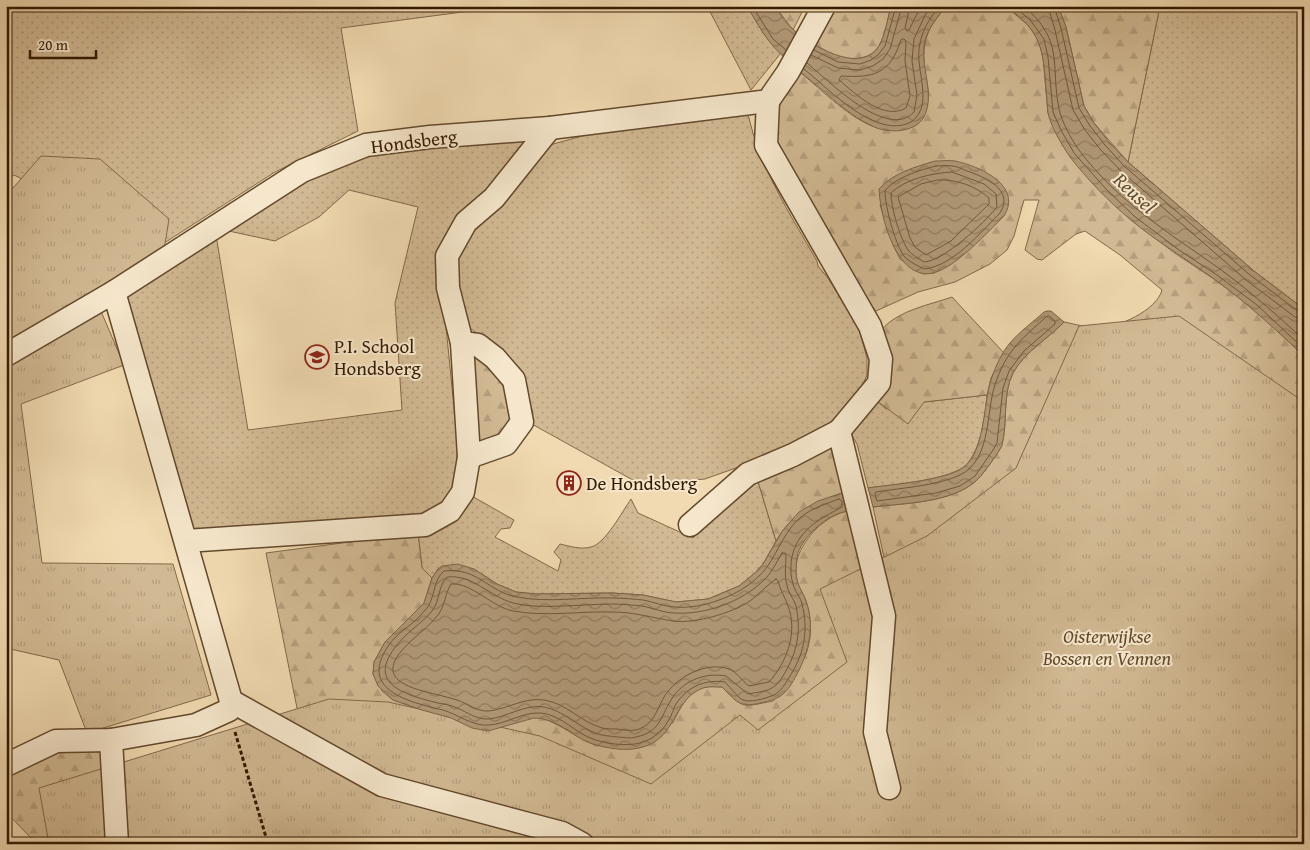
<svg xmlns="http://www.w3.org/2000/svg" width="1310" height="850" font-family="'Gentium Book Plus',serif">
	<style>
		.grass { fill: url(#grass-dots); stroke: #82694a }
		.forest { fill: url(#forest-firs); stroke: #82694a; fill-rule: evenodd }
		.park { fill: url(#park-tufts); stroke: #82694a }
		.water { fill: url(#water-waves); stroke: #7e6546 }
		.lines { fill: none; stroke-linecap: round; stroke-linejoin: round }
		.shore { stroke: #72583a; stroke-width: 1 }
		.street-casing { stroke: #62492c; stroke-width: 25 }
		.path { stroke: #331900; stroke-width: 3; stroke-dasharray: 4 2.5; stroke-linecap: butt }
		.street { stroke: #f6e7cc; stroke-width: 22 }
		.labels { text-anchor: middle; stroke-width: 4; stroke-linejoin: round; paint-order: stroke }
		.street-label { font-size: 19px; fill: #331900; stroke: #f6e7cc }
		.poi-label { font-size: 19px; fill: #331900; stroke: #f6e7cc; text-anchor: start }
		.park-label { font-size: 19px; font-style: italic; fill: #62492c; stroke: #f6e7cc }
		.water-label { font-size: 20px; font-style: italic; fill: #654c2f; stroke: #f6e7cc }
	</style>
	<defs>
		<pattern id="grass-dots" width="8" height="8" patternUnits="userSpaceOnUse" patternTransform="scale(1.25)"><rect width="8" height="8" fill="#d1b993"/><path d="M2 2h.1M6 6h.1" fill="none" stroke="#b49e7d" stroke-width="1.8" stroke-linecap="round"/></pattern>
		<pattern id="forest-firs" width="22" height="20" patternUnits="userSpaceOnUse" patternTransform="scale(1.25)"><rect width="22" height="20" fill="#d1b993"/><path d="M5 1l3.5 6h-7zM16 11l3.5 6h-7z" fill="#b49e7d"/></pattern>
		<pattern id="park-tufts" width="24" height="20" patternUnits="userSpaceOnUse" patternTransform="scale(1.25)"><rect width="24" height="20" fill="#d1b993"/><path d="M3 7l-1-3M5 7V3M7 7l1-3M15 17l-1-3M17 17v-4M19 17l1-3" fill="none" stroke="#b49e7d"/></pattern>
		<pattern id="water-waves" width="16" height="10" patternUnits="userSpaceOnUse" patternTransform="scale(1.25)"><rect width="16" height="10" fill="#b09875"/><path d="M0 5q4-4 8 0t8 0" fill="none" stroke="#907b5e"/></pattern>
	</defs>
	<rect width="100%" height="100%" fill="#f1dab1"/>
	<filter id="stains"><feTurbulence type="fractalNoise" baseFrequency=".004" numOctaves="4"/><feColorMatrix values="0 0 0 0 .2 0 0 0 0 .09 0 0 0 0 .02 0 0 0 .5 -.17"/></filter>
	<radialGradient id="worn" r=".72"><stop offset=".6" stop-color="#630" stop-opacity="0"/><stop offset="1" stop-color="#630" stop-opacity=".3"/></radialGradient>
	<g class="grass">
		<polygon points="21,6 508,6 341,28 358,131 275,172 158,247 14,175 6,182 6,15"/>
		<polygon points="707,6 747,6 770,42 781,53 751,90"/>
		<polygon points="1160,6 1304,6 1304,309 1254,271 1128,162"/>
		<path d="M748,114C760,168 790,214 817,261L818,266L828,278L859,329L867,358V375L858,395L845,410L824,428L789,449L705,479L640,484L530,423L533,413L524,385L488,342L470,328L462,314L453,266L478,221L546,146L593,133Z"/>
		<path d="M531,138L485,194L457,214L439,256L459,458C452,496 452,498 418,516L191,533L123,294L216,235L248,430L402,410L395,303L418,207L349,190L319,217L275,241L224,230L302,179L374,153Z"/>
		<path d="M987,395C985,417 981,449 966,465C951,480 890,485 868,488L857,444L848,429L877,401L886,409L924,402Z"/>
		<path d="M757,478L776,541L763,564L755,573L739,586L708,599L676,602L643,595L612,593L536,594L516,592L497,584L474,569H438L432,578L422,568L418,533L470,495L514,520L510,528L501,529L495,537L558,571L561,560L554,552L560,544C569,546 581,550 591,547C605,544 622,512 631,499L638,513L693,538L719,510Z"/>
	</g>
	<g class="forest">
		<polygon points="775,6 805,6 793,30"/>
		<path d="M831,6H891C888,18 886,33 880,44C873,59 853,61 839,57C830,54 820,47 811,42Z"/>
		<path d="M947,6H1005L1028,25L1039,41L1043,57L1048,113L1056,132L1070,156L1102,192L1131,220L1176,254L1214,279L1254,309L1304,356V775L1161,844L892,594L873,507C905,503 954,503 978,479C982,475 986,469 990,464C994,458 999,452 1002,445C1008,422 1002,395 1013,373C1025,351 1048,339 1064,322C1075,324 1087,328 1098,328C1118,328 1157,310 1162,290L1120,255L1085,231L1076,234L1042,260L1037,259L1025,250L1039,200H1024L1014,236L1007,250L990,264L955,282L918,292L876,311L860,292L787,170L773,130L775,109L796,69C819,87 845,115 872,126C879,129 890,128 898,128C919,130 926,117 928,98C929,89 926,80 925,72C921,43 927,27 947,6ZM880,205L935,273L923,274L900,259L893,245Z"/>
		<polygon points="1058,6 1160,6 1128,162 1094,123 1084,106 1066,27"/>
		<path d="M952,297L1004,353L991,378L987,395L924,402L908,424L877,401L884,337L883,328C900,310 929,305 952,297Z"/>
		<path d="M474,353L480,356L506,386L515,411C504,428 501,439 479,442Z"/>
		<path d="M829,442L835,453L845,492C815,502 792,513 776,541L757,478Z"/>
		<path d="M849,511L861,560L872,632L765,844L298,713L266,553L418,533L422,568L432,578L424,603L385,642L374,662L373,674L382,691L393,700L422,710L542,718C561,725 578,738 597,746L673,723C680,708 688,691 706,687C711,686 717,687 722,687C745,710 742,707 773,701C787,683 805,666 809,643C812,631 810,613 806,601C804,595 800,590 798,584C791,562 802,544 816,529C824,521 838,512 849,511Z"/>
		<polygon points="72,745 103,748 97,844 46,844 32,839 7,813 6,778 40,759"/>
	</g>
	<g class="park">
		<polygon points="41,156 100,159 169,219 162,262 97,302 124,365 21,404 42,563 173,564 211,695 87,733 59,660 6,648 6,196"/>
		<polygon points="1179,316 1304,402 1304,844 237,844 208,838 98,844 49,844 39,788 329,699 388,702 540,736 651,784 740,715 758,730 847,662 820,589 927,536 1016,468 1079,326"/>
	</g>
	<g class="water">
		<path d="M747,6H775C780,14 786,24 794,30C811,46 857,72 876,50C885,39 887,20 891,6H947C938,16 928,28 925,41C919,66 936,93 924,117C915,133 887,134 872,126C853,117 836,102 820,88C803,74 783,59 769,41C761,31 754,18 747,6Z"/>
		<path d="M1005,6H1058L1066,27L1084,106L1094,123L1109,142L1128,162L1254,271L1304,309V356C1275,329 1246,302 1214,279C1187,259 1157,242 1131,220C1109,202 1087,179 1070,157C1062,145 1051,127 1048,113C1047,106 1047,97 1046,90C1043,49 1042,31 1005,6Z"/>
		<path d="M935,161C941,161 949,160 955,161C979,166 1023,185 1004,216C988,232 955,268 933,273C896,281 880,215 879,189C893,173 915,167 935,161Z"/>
		<path d="M1047,311H1051L1064,322C1048,339 1025,351 1013,373C1002,395 1008,422 1002,445C999,452 994,458 990,464C986,469 982,475 978,479C954,503 905,503 873,507L868,488C893,484 945,481 964,467C986,450 983,400 992,377C996,366 1002,352 1010,343C1019,332 1033,322 1044,312Z"/>
		<path d="M845,492L849,511C829,513 805,534 798,553C796,562 795,575 798,583C800,589 804,595 806,601C815,625 809,652 797,674C787,693 782,699 760,703C739,708 737,702 722,687C717,687 709,686 703,688C671,700 678,740 639,748C623,752 597,747 583,740C567,731 554,718 534,718L488,731L472,728L451,718L422,710L393,700L378,686L373,674L374,662L385,642L424,603L432,578L438,569L442,566L458,564L474,569L497,584L516,592L536,594L612,593L643,595L676,602L708,599L739,586L755,573L763,564L783,530L799,512L818,501Z"/>
	</g>
	<g class="lines">
		<g class="shore">
			<polyline points="752,6 773,39 786,50"/>
			<polyline points="910,6 905,28 907,31 909,30 921,6"/>
			<polyline points="1014,6 1031,21 1044,39 1048,57 1053,112 1061,130 1074,153 1106,189 1134,216 1179,250 1217,275 1257,305 1304,349"/>
			<path d="M1024,6C1065,42 1050,63 1059,109C1062,122 1071,139 1079,150C1117,201 1169,233 1220,269C1250,291 1277,315 1304,340"/>
			<polyline points="1048,6 1055,30 1073,110 1085,130 1100,149 1120,170 1246,280 1295,317 1304,319"/>
			<polyline points="1054,6 1061,28 1079,108 1090,126 1105,145 1124,166 1250,275 1299,312 1304,313"/>
			<path d="M904,39L906,41L905,61L910,96L906,108C883,121 856,94 839,80L841,76C874,78 890,74 901,40Z"/>
			<polyline points="814,50 838,62 860,64 871,60 878,55 885,46 896,6"/>
			<polyline points="811,55 838,68 860,70 873,66 883,59 890,49 902,6"/>
			<path d="M807,63C828,80 887,141 914,112L917,95L912,61L914,39L927,11L931,6"/>
			<path d="M804,69C829,89 876,140 911,122C920,116 923,106 923,96C923,84 920,73 919,61C917,41 926,21 940,6"/>
			<path d="M936,166C941,166 947,165 952,166C957,166 962,169 967,171C984,177 1015,189 1000,213C980,233 953,266 924,269C918,266 908,261 904,256C895,244 885,206 885,191C894,178 920,170 936,166Z"/>
			<path d="M952,172L984,184L996,194L997,207C984,223 944,261 924,262C919,259 912,255 908,250C900,238 891,208 891,193C905,179 932,173 952,172Z"/>
			<path d="M938,180C956,179 976,186 989,198V204L951,241L926,255L915,247L910,238L898,197L921,184Z"/>
			<path d="M1049,316L1055,321V324L1024,351L1009,371L1003,388L997,443L993,450L975,476L960,486L936,493L877,501L875,494L876,492C899,488 952,485 969,469C992,448 986,405 997,379C1008,349 1023,338 1046,317Z"/>
			<path d="M839,499L842,501V507C822,518 800,528 793,553C790,562 790,578 794,587C796,593 801,598 802,604C808,628 805,650 793,671C788,679 783,690 774,695C767,698 748,704 741,699C735,694 730,687 725,682C705,679 687,687 676,704C673,709 672,716 668,721C662,733 649,742 635,744C619,746 599,743 584,735C570,727 557,714 540,713C523,712 506,724 489,725C474,727 457,714 443,710C409,702 357,690 389,645C397,633 409,627 419,617C422,613 427,609 429,605C435,594 434,579 444,571C478,567 488,592 517,597C548,603 581,597 612,598C622,598 633,599 643,600C654,602 665,607 676,607C686,608 701,606 710,603C731,597 754,585 767,567C779,550 785,530 801,517C812,508 826,504 839,499Z"/>
			<path d="M782,553H785L786,555C786,565 784,575 787,585C788,593 794,599 796,606C801,629 798,649 787,669C775,691 771,690 748,694L726,676C705,672 682,681 671,700C660,718 660,732 636,737C630,739 623,737 617,737C611,736 604,736 598,734C579,728 565,711 544,707C525,704 507,717 489,719C477,720 467,712 457,708C451,705 444,704 438,703C396,693 363,680 404,637C413,628 424,621 432,611C440,601 438,586 447,577C472,574 489,596 513,603C538,610 584,604 611,604C621,604 632,605 642,606C653,608 664,613 675,613C705,615 741,602 763,581C771,574 776,563 782,553Z"/>
			<path d="M776,579L778,581C780,590 785,597 788,606C798,632 787,662 769,682L749,686C742,681 737,672 729,669C706,661 676,677 664,697C656,711 654,725 636,730C629,731 623,730 617,729C612,729 606,729 602,728C581,722 566,703 544,700C525,697 507,709 489,711C477,712 467,703 457,700C451,698 445,697 439,695C403,687 372,677 411,641C421,632 430,625 438,615C445,606 445,593 451,584C471,582 492,607 513,611C546,617 580,611 613,612C634,612 653,618 673,621C695,624 732,613 750,601C759,594 767,585 776,579Z"/>
		</g>
		<g class="street-casing">
			<g id="street">
				<polyline points="462,343 478,345 495,358 514,380 522,422 506,444 469,457"/>
				<polyline points="6,355 114,292 302,171 366,145 430,137 550,128 768,101 788,72 824,6"/>
				<polyline points="839,431 884,616 875,732 889,788"/>
				<polyline points="690,525 748,474 793,455 839,431 879,383 881,359 870,326 766,145 768,101"/>
				<polyline points="186,541 425,525 450,511 463,492 469,457 462,343 448,288 447,256 466,222 494,198 550,128"/>
				<polyline points="231,701 382,785 562,833 582,844"/>
				<polyline points="111,740 117,844"/>
				<polyline points="6,765 56,741 111,740 196,725 229,710 231,701 114,292"/>
			</g>
		</g>
		<polyline class="path" points="235,732 268,844"/>
		<use href="#street" class="street"/>
	</g>
	<defs>
		<g id="school-ring" transform="scale(1.25)"><circle r="9.5" fill="#f6e7cc" stroke="#8f2418" stroke-width="1.5"/><path d="M0-5L7-2L0 1L-7-2ZM-4 1L0 2.5L4 1V4Q0 6-4 4Z" fill="#8f2418"/></g>
		<g id="building-ring" transform="scale(1.25)"><circle r="9.5" fill="#f6e7cc" stroke="#8f2418" stroke-width="1.5"/><path d="M-4-6H4V6H1V3H-1V6H-4ZM-2.5-4.3h1.7v1.8h-1.7ZM.8-4.3h1.7v1.8H.8ZM-2.5-1h1.7V.8h-1.7ZM.8-1h1.7V.8H.8Z" fill="#8f2418"/></g>
	</defs>
	<g fill-rule="evenodd">
		<use href="#school-ring" x="317" y="357"/>
		<use href="#building-ring" x="569" y="483"/>
	</g>
	<g class="labels">
		<g class="street-label">
			<text transform="translate(414 141) rotate(-7)" y="7">Hondsberg</text>
		</g>
		<g class="poi-label">
			<text x="334" y="353">P.I. School<tspan x="334" dy="22">Hondsberg</tspan></text>
			<text x="586" y="490">De Hondsberg</text>
		</g>
		<g class="park-label">
			<text x="1107" y="643">Oisterwijkse<tspan x="1107" dy="22">Bossen en Vennen</tspan></text>
		</g>
		<g class="water-label">
			<text transform="translate(1135 193) rotate(43)" y="7">Reusel</text>
		</g>
	</g>
	<rect width="1310" height="850" fill="none" stroke="#f1dab1" stroke-width="25"/>
	<rect x="8" y="8" width="1295" height="835" fill="none" stroke="#331900" stroke-width="2.5"/>
	<rect x="12" y="12" width="1285" height="825" fill="none" stroke="#331900"/>
	<path d="M30 50v8h66v-8" fill="none" stroke="#331900" stroke-width="2.5"/>
	<text x="38" y="50" font-size="15" fill="#331900" stroke="#f6e7cc" stroke-width="4" paint-order="stroke">20 m</text>
	<rect width="100%" height="100%" filter="url(#stains)"/>
	<rect width="100%" height="100%" fill="url(#worn)"/>
</svg>
